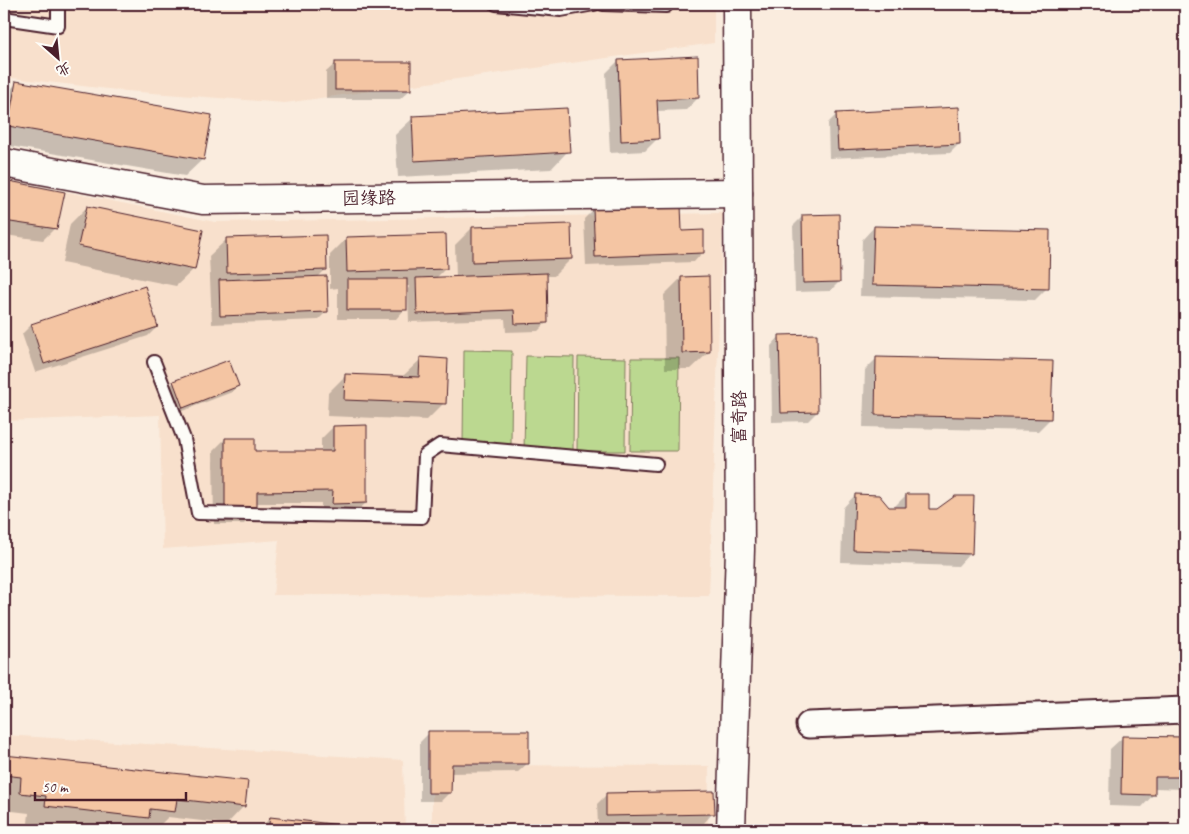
<svg xmlns="http://www.w3.org/2000/svg" width="1189" height="834" font-family="Caveat,'LXGW WenKai TC',sans-serif">
	<style>
		.built { fill: #f8e0cc }
		.green { fill: #bbd890; stroke: #827c5e }
		.shadow { fill: #0003 }
		.building { fill: #f4c5a3; stroke: #4a1f2b }
		.lines { fill: none; stroke-linecap: round; stroke-linejoin: round }
		.lane-casing { stroke: #4a1f2b; stroke-width: 16 }
		.street-casing { stroke: #4a1f2b; stroke-width: 29 }
		.secondary-casing { stroke: #4a1f2b; stroke-width: 31 }
		.lane { stroke: #fdfcf7; stroke-width: 12 }
		.street { stroke: #fdfcf7; stroke-width: 25 }
		.secondary { stroke: #fdfcf7; stroke-width: 28 }
		.labels { text-anchor: middle; stroke-width: 4; stroke-linejoin: round; paint-order: stroke }
		.street-label { font-size: 18px; fill: #4a1f2b; stroke: #fdfcf7 }
	</style>
	<rect width="100%" height="100%" fill="#faecde"/>
	<filter id="ink" filterUnits="userSpaceOnUse"><feTurbulence type="fractalNoise" baseFrequency=".02" numOctaves="2"/><feDisplacementMap in="SourceGraphic" scale="10" xChannelSelector="R" yChannelSelector="G"/><feConvolveMatrix kernelMatrix="1 2 1 2 8 2 1 2 1" color-interpolation-filters="sRGB"/></filter>
	<g filter="url(#ink)">
		<g class="built">
			<polygon points="4,4 714,4 714,43 285,103 126,91 4,77"/>
			<polygon points="4,179 215,222 723,213 709,596 273,595 279,540 163,549 160,415 4,421"/>
			<polygon points="4,735 403,760 405,830 4,830"/>
			<polygon points="432,765 709,766 708,830 432,830"/>
		</g>
		<g class="green">
			<polygon points="464,350 512,351 511,444 463,444"/>
			<polygon points="526,356 574,357 573,450 524,450"/>
			<polygon points="578,357 626,358 625,451 577,451"/>
			<polygon points="631,358 679,358 678,451 630,451"/>
		</g>
		<g class="shadow">
			<polygon points="618,61 698,98 686,110 656,111 657,139 645,151 610,153 606,73"/>
			<polygon points="336,63 410,90 400,99 326,99 326,72"/>
			<polygon points="17,83 203,159 185,176 4,145 4,96"/>
			<polygon points="837,114 959,144 950,153 829,158 828,123"/>
			<polygon points="413,118 568,151 551,169 398,177 395,135"/>
			<polygon points="4,182 63,193 55,228 43,240 4,235"/>
			<polygon points="87,207 194,269 176,286 62,263 70,224"/>
			<polygon points="593,210 703,252 694,262 586,266 584,219"/>
			<polygon points="803,216 839,282 830,291 795,292 793,226"/>
			<polygon points="874,227 1047,288 1035,300 860,296 862,240"/>
			<polygon points="472,228 571,259 554,276 546,276 547,322 538,331 506,332 505,319 409,322 408,289 410,286 405,286 405,309 396,319 338,319 338,288 330,289 330,255 347,238 445,269 435,279 456,278 455,245"/>
			<polygon points="227,239 326,269 317,278 327,311 318,320 212,324 209,256"/>
			<polygon points="681,278 709,352 691,369 665,369 664,295"/>
			<polygon points="31,325 157,327 148,336 35,372 22,334"/>
			<polygon points="780,336 817,412 808,421 772,422 771,346"/>
			<polygon points="877,358 1050,419 1038,431 863,427 865,370"/>
			<polygon points="421,359 444,403 427,420 327,416 328,393 345,376 403,378 403,376"/>
			<polygon points="174,382 238,386 232,392 177,413 168,388"/>
			<polygon points="333,427 366,503 353,515 321,515 321,503 256,503 256,512 244,524 214,524 213,451 225,439 254,453 321,452 321,439"/>
			<polygon points="855,495 889,508 894,507 906,495 927,510 937,510 970,553 958,566 841,562 843,508"/>
			<polygon points="429,733 528,763 518,772 450,773 450,792 441,801 420,801 420,742"/>
			<polygon points="1123,737 1185,738 1185,789 1154,788 1154,794 1142,807 1109,806 1110,749"/>
			<polygon points="4,756 247,782 244,806 227,824 168,817 157,828 138,826 134,830 95,830 28,823 29,813 4,810 5,794 4,794"/>
			<polygon points="607,794 713,813 704,823 598,825 597,804"/>
			<polygon points="270,818 357,828 356,830 258,830"/>
		</g>
		<g class="building">
			<polygon points="698,56 699,98 657,100 659,139 621,141 618,60"/>
			<rect x="335" y="62" width="76" height="28"/>
			<polygon points="16,81 212,115 204,160 8,126"/>
			<polygon points="959,107 960,144 838,150 836,113"/>
			<polygon points="567,108 570,152 414,161 412,116"/>
			<polygon points="4,180 65,192 57,229 4,221"/>
			<polygon points="681,205 682,231 704,230 704,253 595,257 593,209"/>
			<polygon points="87,206 203,230 195,270 78,246"/>
			<polygon points="839,214 840,282 803,283 802,215"/>
			<polygon points="571,224 572,259 472,262 472,227"/>
			<polygon points="874,226 1050,230 1049,289 872,285"/>
			<polygon points="446,234 447,269 347,272 346,237"/>
			<polygon points="326,235 327,270 227,273 226,238"/>
			<polygon points="547,273 548,323 515,324 514,310 417,314 416,278"/>
			<polygon points="327,276 328,312 220,316 219,280"/>
			<polygon points="709,276 710,352 682,353 681,277"/>
			<rect x="347" y="279" width="60" height="31"/>
			<polygon points="145,286 158,327 44,364 31,324"/>
			<polygon points="817,334 818,412 781,413 779,335"/>
			<polygon points="420,357 448,359 446,404 344,400 345,374 419,377"/>
			<polygon points="876,357 1053,361 1051,419 875,415"/>
			<polygon points="229,360 239,386 183,408 173,381"/>
			<polygon points="367,425 367,503 332,504 333,491 257,492 257,512 225,513 225,438 255,438 255,451 333,451 333,426"/>
			<polygon points="855,494 879,495 889,507 906,507 906,494 929,494 929,509 937,509 955,496 974,496 972,554 853,550"/>
			<polygon points="428,731 529,731 529,764 452,764 451,793 428,793"/>
			<polygon points="1122,736 1185,737 1185,777 1155,777 1155,795 1121,794"/>
			<polygon points="4,755 248,781 245,807 177,799 175,812 150,809 149,818 45,806 46,796 20,793 21,777 4,775"/>
			<polygon points="714,791 715,814 606,816 606,793"/>
			<polygon points="270,817 358,827 358,830 268,830"/>
		</g>
		<g class="lines">
			<g class="lane-casing">
				<g id="lane">
					<polyline points="496,4 561,10 594,4"/>
					<polyline points="603,4 666,6"/>
					<polyline points="4,18 58,26 58,4"/>
					<polyline points="154,362 184,439 198,513 422,517 425,455 440,445 656,464"/>
				</g>
			</g>
			<g class="street-casing">
				<polyline id="street" points="809,725 1185,710"/>
			</g>
			<g class="secondary-casing">
				<g id="secondary">
					<polyline points="4,163 203,200 738,193"/>
					<polyline points="731,830 740,549 737,4"/>
				</g>
			</g>
			<use href="#lane" class="lane"/>
			<use href="#street" class="street"/>
			<use href="#secondary" class="secondary"/>
		</g>
	</g>
	<g class="labels">
		<g class="street-label">
			<text transform="translate(369 198) rotate(-1)" y="6">园缘路</text>
			<text transform="translate(739 417) rotate(-90)" y="6">富奇路</text>
		</g>
	</g>
	<rect width="1189" height="834" fill="none" stroke="#fdfcf7" stroke-width="20"/>
	<rect x="10" y="10" width="1169" height="814" fill="none" stroke="#4a1f2b" stroke-width="2" filter="url(#ink)"/>
	<g transform="translate(58 58) rotate(153)" stroke="#fdfcf7" stroke-width="4" paint-order="stroke">
	<path d="M0-4L9 19L0 12L-9 19Z" fill="#4a1f2b"/>
	<text y="-8" font-size="14" font-weight="bold" text-anchor="middle" fill="#4a1f2b">北</text>
	</g>
	<path d="M35 792v8h151v-8" fill="none" stroke="#4a1f2b" stroke-width="2.5"/>
	<text x="42" y="792" font-size="15" fill="#4a1f2b" stroke="#fdfcf7" stroke-width="4" paint-order="stroke">50 m</text>
</svg>
